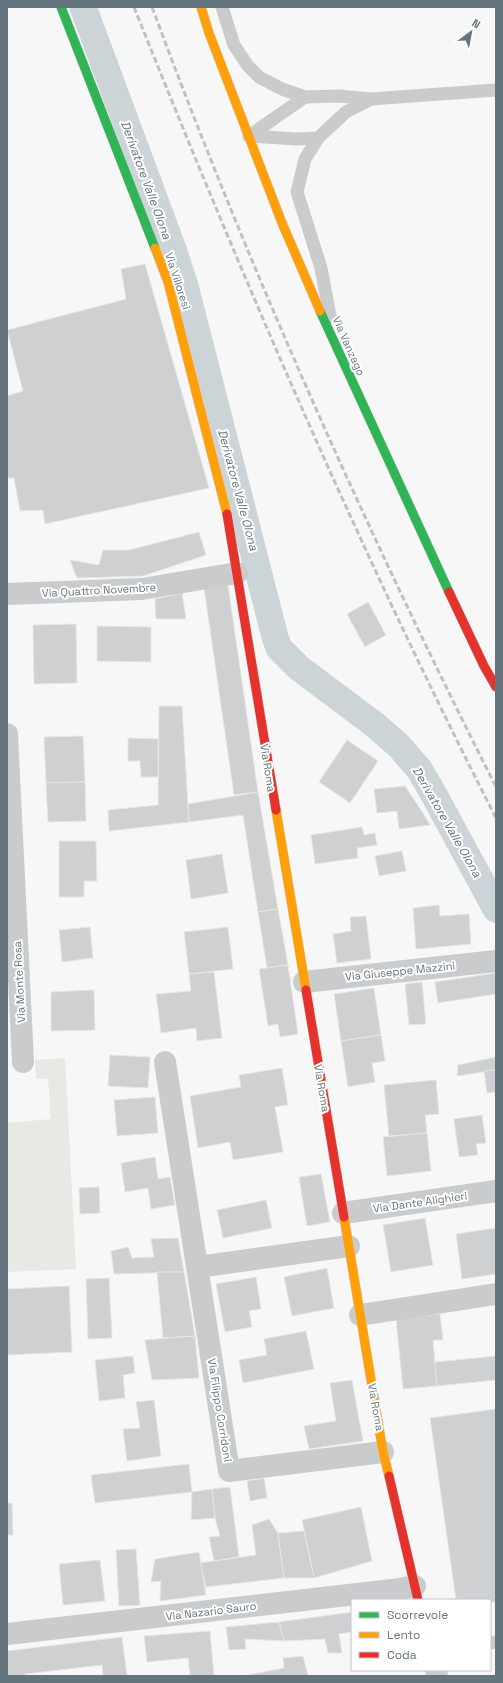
<svg xmlns="http://www.w3.org/2000/svg" width="503" height="1683" font-family="'Space Grotesk',sans-serif">
	<style>
		.green { fill: #e6e9e4 }
		.lines { fill: none; stroke-linecap: round; stroke-linejoin: round }
		.canal { stroke: #ccd4d7; stroke-width: 27 }
		.building { fill: #ced0d1; stroke: #e6e6e6 }
		.fast-casing { stroke: #d3d4d5; stroke-width: 10 }
		.slow-casing { stroke: #d3d4d5; stroke-width: 10 }
		.jam-casing { stroke: #d3d4d5; stroke-width: 10 }
		.lane { stroke: #cacbcc; stroke-width: 13 }
		.street { stroke: #cacbcc; stroke-width: 22 }
		.fast { stroke: #30b455; stroke-width: 9 }
		.slow { stroke: #ff9f0a; stroke-width: 9 }
		.jam { stroke: #e5322d; stroke-width: 9 }
		.rail { stroke: #c0c1c3; stroke-width: 3; stroke-dasharray: 6 3; stroke-linecap: butt }
		.labels { text-anchor: middle; stroke-width: 4; stroke-linejoin: round; paint-order: stroke }
		.street-label { font-size: 11px; fill: #65757f; stroke: #fff }
		.water-label { font-size: 12px; font-style: italic; fill: #607479; stroke: #fff }
	</style>
	<rect width="100%" height="100%" fill="#f7f7f7"/>
	<polygon class="green" points="65,1058 76,1269 7,1272 7,1123 51,1119 48,1079 36,1079 35,1060"/>
	<g class="lines">
		<polyline class="canal" points="83,7 173,249 185,286 275,637 279,648 299,668 375,725 399,746 419,769 433,793 496,909"/>
	</g>
	<g class="building">
		<polygon points="145,264 209,488 45,524 43,510 20,511 14,478 7,478 7,396 23,391 7,330 126,299 121,269"/>
		<polygon points="199,532 206,555 143,576 77,578 70,560 99,565 103,550 129,550"/>
		<polygon points="228,585 258,792 234,795 204,588"/>
		<polygon points="182,593 186,619 156,619 155,599"/>
		<polygon points="368,602 386,635 365,647 347,614"/>
		<polygon points="76,624 77,683 34,684 33,625"/>
		<polygon points="97,626 151,627 151,662 97,661"/>
		<polygon points="159,706 182,706 189,822 109,831 108,810 158,805"/>
		<polygon points="83,736 85,782 46,783 44,737"/>
		<polygon points="128,738 158,739 158,777 141,777 140,761 128,761"/>
		<polygon points="347,740 378,761 350,803 319,782"/>
		<polygon points="85,782 86,821 48,822 46,783"/>
		<polygon points="405,786 423,813 430,825 399,829 397,811 377,813 374,789"/>
		<polygon points="258,792 278,909 258,912 243,815 189,822 188,804"/>
		<polygon points="362,827 364,835 375,833 377,845 357,848 358,858 315,864 311,835"/>
		<polygon points="59,841 96,841 97,881 84,881 84,897 59,897"/>
		<polygon points="402,851 406,871 379,876 375,856"/>
		<polygon points="222,854 228,893 191,899 186,860"/>
		<polygon points="439,905 440,916 469,914 471,944 416,949 413,908"/>
		<polygon points="278,909 288,965 267,968 258,912"/>
		<polygon points="366,916 371,959 337,963 333,934 351,931 350,917"/>
		<polygon points="90,927 93,958 62,962 59,930"/>
		<polygon points="228,927 233,969 189,974 184,932"/>
		<polygon points="288,965 298,1034 280,1037 278,1024 268,1026 259,969"/>
		<polygon points="214,972 222,1038 197,1041 196,1028 161,1033 156,994 191,991 189,974"/>
		<polygon points="496,973 496,994 438,1003 435,982"/>
		<polygon points="422,982 426,1024 409,1025 405,984"/>
		<polygon points="374,988 381,1035 341,1041 334,994"/>
		<polygon points="94,990 95,1030 51,1031 51,992"/>
		<polygon points="381,1035 385,1061 372,1063 375,1082 348,1087 341,1041"/>
		<polygon points="110,1055 150,1057 148,1088 108,1086"/>
		<polygon points="496,1057 496,1070 457,1076 458,1065"/>
		<polygon points="282,1068 288,1105 275,1107 283,1152 233,1160 230,1142 198,1148 190,1096 241,1087 239,1075"/>
		<polygon points="496,1070 496,1092 487,1093 484,1071"/>
		<polygon points="436,1080 439,1114 425,1115 427,1133 389,1136 384,1085"/>
		<polygon points="155,1097 158,1133 117,1136 114,1100"/>
		<polygon points="482,1115 486,1143 476,1144 478,1155 459,1157 454,1119"/>
		<polygon points="427,1133 431,1171 387,1176 383,1137"/>
		<polygon points="155,1157 158,1179 170,1177 175,1205 151,1209 148,1188 125,1192 121,1163"/>
		<polygon points="321,1174 330,1222 307,1226 299,1177"/>
		<polygon points="99,1187 100,1213 80,1214 79,1188"/>
		<polygon points="266,1200 272,1228 223,1238 217,1210"/>
		<polygon points="425,1218 433,1265 391,1272 383,1225"/>
		<polygon points="496,1228 496,1274 462,1279 456,1234"/>
		<polygon points="178,1238 184,1272 114,1274 111,1251 128,1247 132,1258 154,1257 151,1239"/>
		<polygon points="327,1268 334,1308 292,1316 284,1277"/>
		<polygon points="157,1272 184,1272 195,1336 163,1338"/>
		<polygon points="256,1277 261,1309 249,1311 252,1327 225,1332 216,1284"/>
		<polygon points="109,1278 112,1338 88,1339 86,1279"/>
		<polygon points="69,1286 72,1352 7,1355 7,1289"/>
		<polygon points="440,1314 443,1340 433,1340 437,1386 403,1389 396,1319"/>
		<polygon points="306,1331 314,1369 243,1383 239,1360 267,1355 264,1339"/>
		<polygon points="195,1336 199,1378 152,1380 145,1340"/>
		<polygon points="133,1356 135,1373 123,1375 125,1398 99,1401 95,1360"/>
		<polygon points="496,1356 496,1380 437,1386 435,1362"/>
		<polygon points="352,1380 363,1441 309,1449 304,1426 336,1421 330,1383"/>
		<polygon points="154,1400 161,1456 127,1461 123,1429 140,1428 136,1402"/>
		<polygon points="496,1409 496,1602 490,1602 490,1600 456,1600 430,1418"/>
		<polygon points="189,1464 192,1492 95,1503 91,1475"/>
		<polygon points="264,1478 267,1498 250,1501 247,1481"/>
		<polygon points="230,1487 239,1557 214,1561 209,1537 220,1536 215,1518 212,1489"/>
		<polygon points="212,1489 215,1518 191,1520 192,1492"/>
		<polygon points="7,1503 12,1503 13,1535 7,1535"/>
		<polygon points="361,1507 372,1561 314,1578 302,1520"/>
		<polygon points="269,1519 278,1533 284,1578 206,1587 200,1563 256,1555 252,1525"/>
		<polygon points="304,1531 314,1578 284,1578 278,1533"/>
		<polygon points="136,1549 140,1605 119,1606 116,1550"/>
		<polygon points="199,1552 206,1595 160,1601 161,1581 151,1582 155,1559"/>
		<polygon points="100,1560 105,1601 63,1605 59,1564"/>
		<polygon points="352,1612 352,1632 339,1634 342,1653 328,1653 325,1639 284,1641 279,1622"/>
		<polygon points="279,1622 284,1641 245,1639 246,1649 229,1650 226,1627"/>
		<polygon points="210,1631 214,1676 190,1676 188,1658 147,1662 144,1636"/>
		<polygon points="122,1637 127,1676 103,1676 102,1665 25,1674 25,1676 7,1676 7,1651"/>
		<polygon points="303,1656 308,1676 242,1676 284,1668 283,1658"/>
	</g>
	<g class="lines">
		<g class="fast-casing">
			<g id="fast">
				<polyline points="61,7 155,248"/>
				<polyline points="320,311 449,592"/>
			</g>
		</g>
		<g class="slow-casing">
			<g id="slow">
				<polyline points="201,7 209,33 282,223 320,311"/>
				<polyline points="155,248 168,282 227,514"/>
				<polyline points="276,810 306,990"/>
				<polyline points="344,1217 383,1452 389,1476"/>
			</g>
		</g>
		<g class="jam-casing">
			<g id="jam">
				<polyline points="227,514 276,810"/>
				<polyline points="449,592 484,666 496,687"/>
				<polyline points="306,990 344,1217"/>
				<polyline points="389,1476 418,1600"/>
			</g>
		</g>
		<g class="lane">
			<polyline points="222,7 234,45 248,66 259,77 282,89 305,97 339,96 371,99 496,90"/>
			<polyline points="249,136 297,139 318,138"/>
			<polyline points="249,136 305,97"/>
			<polyline points="330,316 321,268 297,192 305,159 318,138 346,112 371,99"/>
			<polyline points="490,1643 496,1642"/>
		</g>
		<g class="street">
			<polyline points="7,594 142,589 237,573"/>
			<polyline points="7,734 23,1062"/>
			<polyline points="304,982 496,961"/>
			<polyline points="165,1062 229,1471 383,1452"/>
			<polyline points="343,1213 496,1191"/>
			<polyline points="198,1267 349,1246"/>
			<polyline points="360,1315 496,1294"/>
			<polyline points="7,1634 392,1590 415,1586"/>
			<polyline points="436,1670 437,1676"/>
		</g>
		<use href="#fast" class="fast"/>
		<use href="#slow" class="slow"/>
		<use href="#jam" class="jam"/>
		<g class="rail">
			<path d="M134,7C244,282 361,554 496,818"/>
			<path d="M152,7C251,274 368,534 496,787"/>
		</g>
	</g>
	<g class="labels">
		<g class="street-label">
			<text transform="translate(178 281) rotate(72)" y="4">Via Villoresi</text>
			<text transform="translate(349 346) rotate(66)" y="4">Via Vanzago</text>
			<text transform="translate(99 590) rotate(-3)" y="4">Via Quattro Novembre</text>
			<text transform="translate(268 768) rotate(81)" y="4">Via Roma</text>
			<text transform="translate(400 971) rotate(-6)" y="4">Via Giuseppe Mazzini</text>
			<text transform="translate(19 982) rotate(-93)" y="4">Via Monte Rosa</text>
			<text transform="translate(322 1088) rotate(80)" y="4">Via Roma</text>
			<text transform="translate(420 1202) rotate(-8)" y="4">Via Dante Alighieri</text>
			<text transform="translate(376 1407) rotate(80)" y="4">Via Roma</text>
			<text transform="translate(220 1410) rotate(81)" y="4">Via Filippo Corridoni</text>
			<text transform="translate(211 1611) rotate(-7)" y="4">Via Nazario Sauro</text>
		</g>
		<g class="water-label">
			<text transform="translate(146 180) rotate(70)" y="4">Derivatore Valle Olona</text>
			<text transform="translate(238 490) rotate(75)" y="4">Derivatore Valle Olona</text>
			<text transform="translate(447 822) rotate(60)" y="4">Derivatore Valle Olona</text>
		</g>
	</g>
	<rect width="503" height="1683" fill="none" stroke="#65757f" stroke-width="16"/>
	<rect x="351" y="1599" width="140" height="72" fill="#ffffff" stroke="#c1c8cc"/>
	<rect x="359" y="1612" width="20" height="6" fill="#30b455" stroke="#c1c8cc"/>
	<text x="387" y="1619" font-size="12" fill="#65757f">Scorrevole</text>
	<rect x="359" y="1632" width="20" height="6" fill="#ff9f0a" stroke="#c1c8cc"/>
	<text x="387" y="1639" font-size="12" fill="#65757f">Lento</text>
	<rect x="359" y="1652" width="20" height="6" fill="#e5322d" stroke="#c1c8cc"/>
	<text x="387" y="1659" font-size="12" fill="#65757f">Coda</text>
	<g transform="translate(471 32) rotate(32)" stroke="#ffffff" stroke-width="3" paint-order="stroke">
	<path d="M0-3L7 15L0 10L-7 15Z" fill="#65757f"/>
	<text y="-6" font-size="11" font-weight="bold" text-anchor="middle" fill="#65757f">N</text>
	</g>
</svg>
